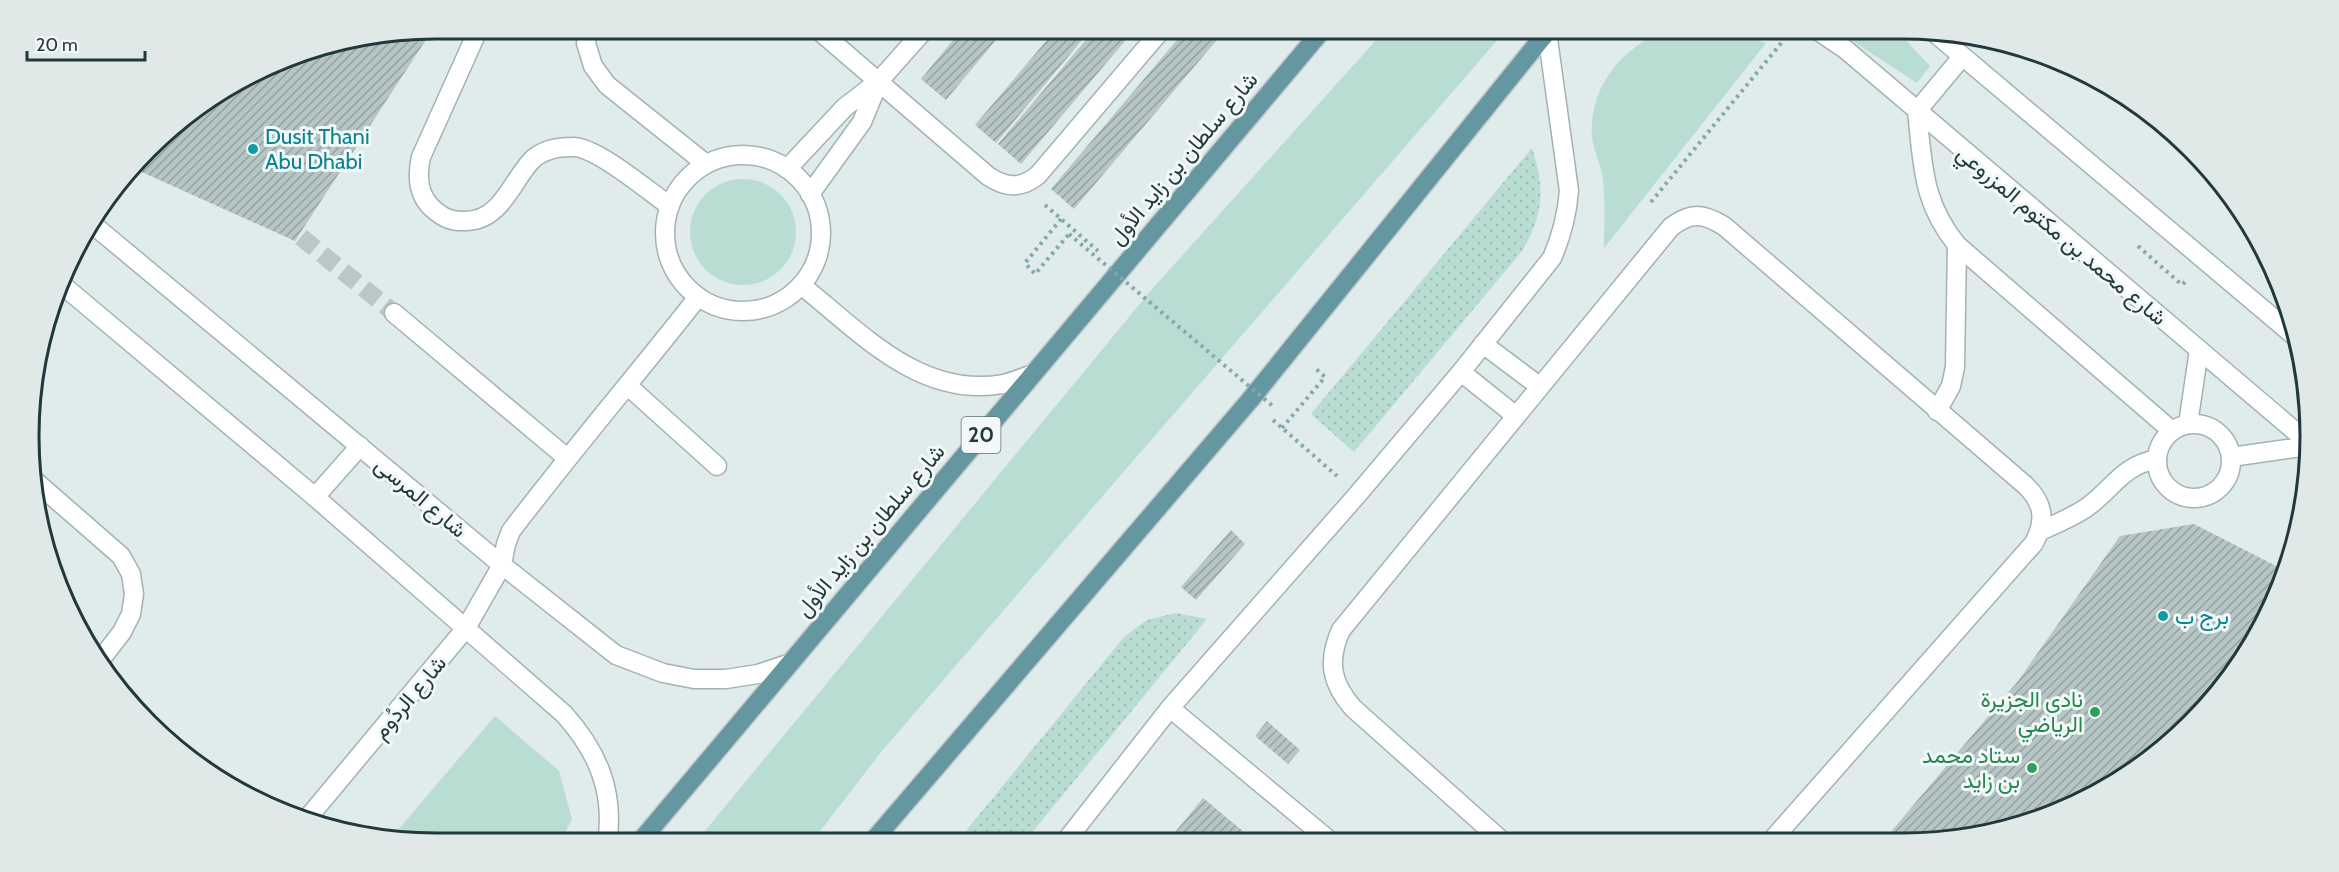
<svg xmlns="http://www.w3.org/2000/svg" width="2339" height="872" font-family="Cabin,Vazirmatn,sans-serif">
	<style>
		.grass { fill: #b9ddd2 }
		.park { fill: url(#park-dots) }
		.building { fill: url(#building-hatch) }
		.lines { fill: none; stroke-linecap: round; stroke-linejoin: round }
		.minor-tunnel { stroke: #bac7c8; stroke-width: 18; stroke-dasharray: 18 9; stroke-linecap: butt }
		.minor-casing { stroke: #a3b2b3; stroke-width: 21 }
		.major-casing { stroke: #c1c7c8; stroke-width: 21 }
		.path { stroke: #81aaaf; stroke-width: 4; stroke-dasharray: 3 4.5; stroke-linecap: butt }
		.minor { stroke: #fff; stroke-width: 18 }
		.major { stroke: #6597a1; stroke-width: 18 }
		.path-bridge { stroke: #81aaaf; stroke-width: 4; stroke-dasharray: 3 4.5; stroke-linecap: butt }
		.culture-dot { fill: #0f9aa8; stroke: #f1f8f7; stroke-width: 2 }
		.leisure-dot { fill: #2e9e5b; stroke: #f1f8f7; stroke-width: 2 }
		.labels { text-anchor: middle; stroke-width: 6; stroke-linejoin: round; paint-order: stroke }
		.shield { fill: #f1f8f7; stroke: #5f7274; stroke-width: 1.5 }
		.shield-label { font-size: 21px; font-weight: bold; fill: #21383c }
		.culture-label { font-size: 22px; fill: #0d838f; stroke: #f1f8f7; text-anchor: start }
		.street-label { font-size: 22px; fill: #21383c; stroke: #f1f8f7 }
		.leisure-label { font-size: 22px; fill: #27864d; stroke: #f1f8f7; text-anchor: end }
		.rim { fill: none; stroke: #21383c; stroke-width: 3 }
	</style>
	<defs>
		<pattern id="park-dots" width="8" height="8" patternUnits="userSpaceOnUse" patternTransform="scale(1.5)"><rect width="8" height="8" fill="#b9ddd2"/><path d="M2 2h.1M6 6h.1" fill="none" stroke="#9fbeb5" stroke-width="1.8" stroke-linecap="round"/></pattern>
		<pattern id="building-hatch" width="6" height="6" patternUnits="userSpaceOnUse" patternTransform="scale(1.5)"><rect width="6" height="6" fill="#b6c6c5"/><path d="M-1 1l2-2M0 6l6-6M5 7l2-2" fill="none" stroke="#94a2a1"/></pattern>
	</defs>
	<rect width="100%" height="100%" fill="#e0ebeb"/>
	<g class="grass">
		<path d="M1673,28L1723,29L1766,43L1604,248C1604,223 1606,198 1602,174C1600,163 1595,153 1593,143C1585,89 1624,43 1673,28Z"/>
		<polygon points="1386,29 1507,29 881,752 811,843 695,843 1153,288"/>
		<polygon points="1834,29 1895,29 1930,66 1917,83"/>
		<circle cx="743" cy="232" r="53"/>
		<polygon points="495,716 559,771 572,819 560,843 436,843 391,838"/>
	</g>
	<g class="park">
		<path d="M1532,148C1545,188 1544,214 1522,251L1354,452L1311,414Z"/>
		<polygon points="1176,613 1207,619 1025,841 957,842 1124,637 1147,620"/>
	</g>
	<g class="building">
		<polygon points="963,28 1006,28 946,100 921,79"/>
		<polygon points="1057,28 1092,28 996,143 975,125"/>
		<polygon points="1096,28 1136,28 1021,164 998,144"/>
		<polygon points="1187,28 1227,28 1074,209 1051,189"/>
		<polygon points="433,29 295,241 135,169 168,129 233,83 305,50"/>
		<polygon points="2194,524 2284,570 2242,662 2172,742 2083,802 1957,840 1884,840 2018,681 2120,536"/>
		<polygon points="1231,530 1245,544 1196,600 1181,587"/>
		<polygon points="1267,721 1300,750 1288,764 1255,736"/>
		<polygon points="1203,798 1256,842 1167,842"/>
	</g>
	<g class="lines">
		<polyline class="minor-tunnel" points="301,237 394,313"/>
		<g class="minor-casing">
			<g id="minor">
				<path d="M479,28L421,157C417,175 417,194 432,208C442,217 451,222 465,221C502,221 511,181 533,159C543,150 559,147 572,147C596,146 648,191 670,206"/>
				<polyline points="588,28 586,43 593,66 607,85 706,164"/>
				<path d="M816,28L988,176C1006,188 1021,189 1038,175L1163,28"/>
				<polyline points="1814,28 1845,49 2309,443"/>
				<polyline points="1935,33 2297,338"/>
				<path d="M1962,57L1917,111C1923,165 1922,202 1957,245L2172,431"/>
				<circle cx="743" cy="233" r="78"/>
				<polyline points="787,169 845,107 879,81 926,28"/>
				<polyline points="810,194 862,122 879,81"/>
				<polyline points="91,223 502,565 616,655 663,673 694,679 726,679 758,674 788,664"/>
				<path d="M60,283L315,497L564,714C598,752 615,792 607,843"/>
				<path d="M801,285C860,332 920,399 1003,384C1013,382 1024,377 1033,374"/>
				<polyline points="394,313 567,458"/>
				<polyline points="1483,344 1539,386"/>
				<polyline points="1461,372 1516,416"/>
				<polyline points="628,386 717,466"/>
				<polyline points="1937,411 1951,386 1955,367 1957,245"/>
				<polyline points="2188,424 2199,350"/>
				<circle cx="2194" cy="461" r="37"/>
				<polyline points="2231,457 2309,446"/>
				<polyline points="35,481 121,556 131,574 134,594 131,614 122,632 98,663"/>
				<polyline points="315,497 360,446"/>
				<path d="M2040,531C2056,524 2071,518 2086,508C2113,489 2121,466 2157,459"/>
				<polyline points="1170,708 1330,841"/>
				<path d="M306,820L466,628L502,565L506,544L511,531C571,452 636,376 698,297"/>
				<path d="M1502,841L1353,708C1331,683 1327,661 1341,630L1671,227C1691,212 1703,213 1724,226L2025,485C2044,503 2046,520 2034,543L1772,840"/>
				<path d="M1065,842L1170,708L1358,494L1461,372L1552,258C1562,235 1567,216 1569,191L1547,32"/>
			</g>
		</g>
		<g class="major-casing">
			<g id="major">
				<polyline points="872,842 1250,400 1550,28"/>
				<polyline points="639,843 1324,28"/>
			</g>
		</g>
		<g class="path">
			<polyline points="1651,202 1787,36"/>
			<polyline points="1045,205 1098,251"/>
			<polyline points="1061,219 1025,263 1035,274 1069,234"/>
			<polyline points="2138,246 2182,285 2186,281"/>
			<polyline points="1273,420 1337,476"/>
			<polyline points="1282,428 1325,377 1315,368"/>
		</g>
		<use href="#minor" class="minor"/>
		<use href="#major" class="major"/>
		<polyline class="path-bridge" points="1069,234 1275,408"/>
	</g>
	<g class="culture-dot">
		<circle cx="253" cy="149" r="6"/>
		<circle cx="2163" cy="616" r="6"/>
	</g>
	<g class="leisure-dot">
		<circle cx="2095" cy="712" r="6"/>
		<circle cx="2032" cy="768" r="6"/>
	</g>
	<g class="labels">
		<rect class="shield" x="961.5" y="417" width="39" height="36" rx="4.5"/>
		<g class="shield-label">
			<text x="981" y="442">20</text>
		</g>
		<g class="culture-label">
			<text x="265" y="144">Dusit Thani<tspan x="265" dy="25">Abu Dhabi</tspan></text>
			<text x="2175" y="624">برج ب</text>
		</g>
		<g class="street-label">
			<text transform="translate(1183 158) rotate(-50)" y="8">شارع سلطان بن زايد الأول</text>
			<text transform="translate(2062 235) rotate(40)" y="8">شارع محمد بن مكتوم المزروعي</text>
			<text transform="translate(421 497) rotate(40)" y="8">شارع المرسى</text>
			<text transform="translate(870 530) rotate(-50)" y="8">شارع سلطان بن زايد الأول</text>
			<text transform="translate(409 697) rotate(-50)" y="8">شارع الردُوم</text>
		</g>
		<g class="leisure-label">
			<text x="2083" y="707">نادى الجزيرة<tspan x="2083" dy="25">الرياضي</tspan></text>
			<text x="2020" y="763">ستاد محمد<tspan x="2020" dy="25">بن زايد</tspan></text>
		</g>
	</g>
	<path d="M0 0H2339V872H0ZM436 39H1903A397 397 0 0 1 2300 436V436A397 397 0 0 1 1903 833H436A397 397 0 0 1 39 436V436A397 397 0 0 1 436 39Z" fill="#e0e9e8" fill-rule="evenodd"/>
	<path class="rim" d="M436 39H1903A397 397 0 0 1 2300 436V436A397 397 0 0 1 1903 833H436A397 397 0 0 1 39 436V436A397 397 0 0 1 436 39Z"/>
	<path d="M27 51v9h118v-9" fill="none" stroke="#21383c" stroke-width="3"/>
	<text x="36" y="51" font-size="18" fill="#21383c" stroke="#f1f8f7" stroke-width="4.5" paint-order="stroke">20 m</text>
</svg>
